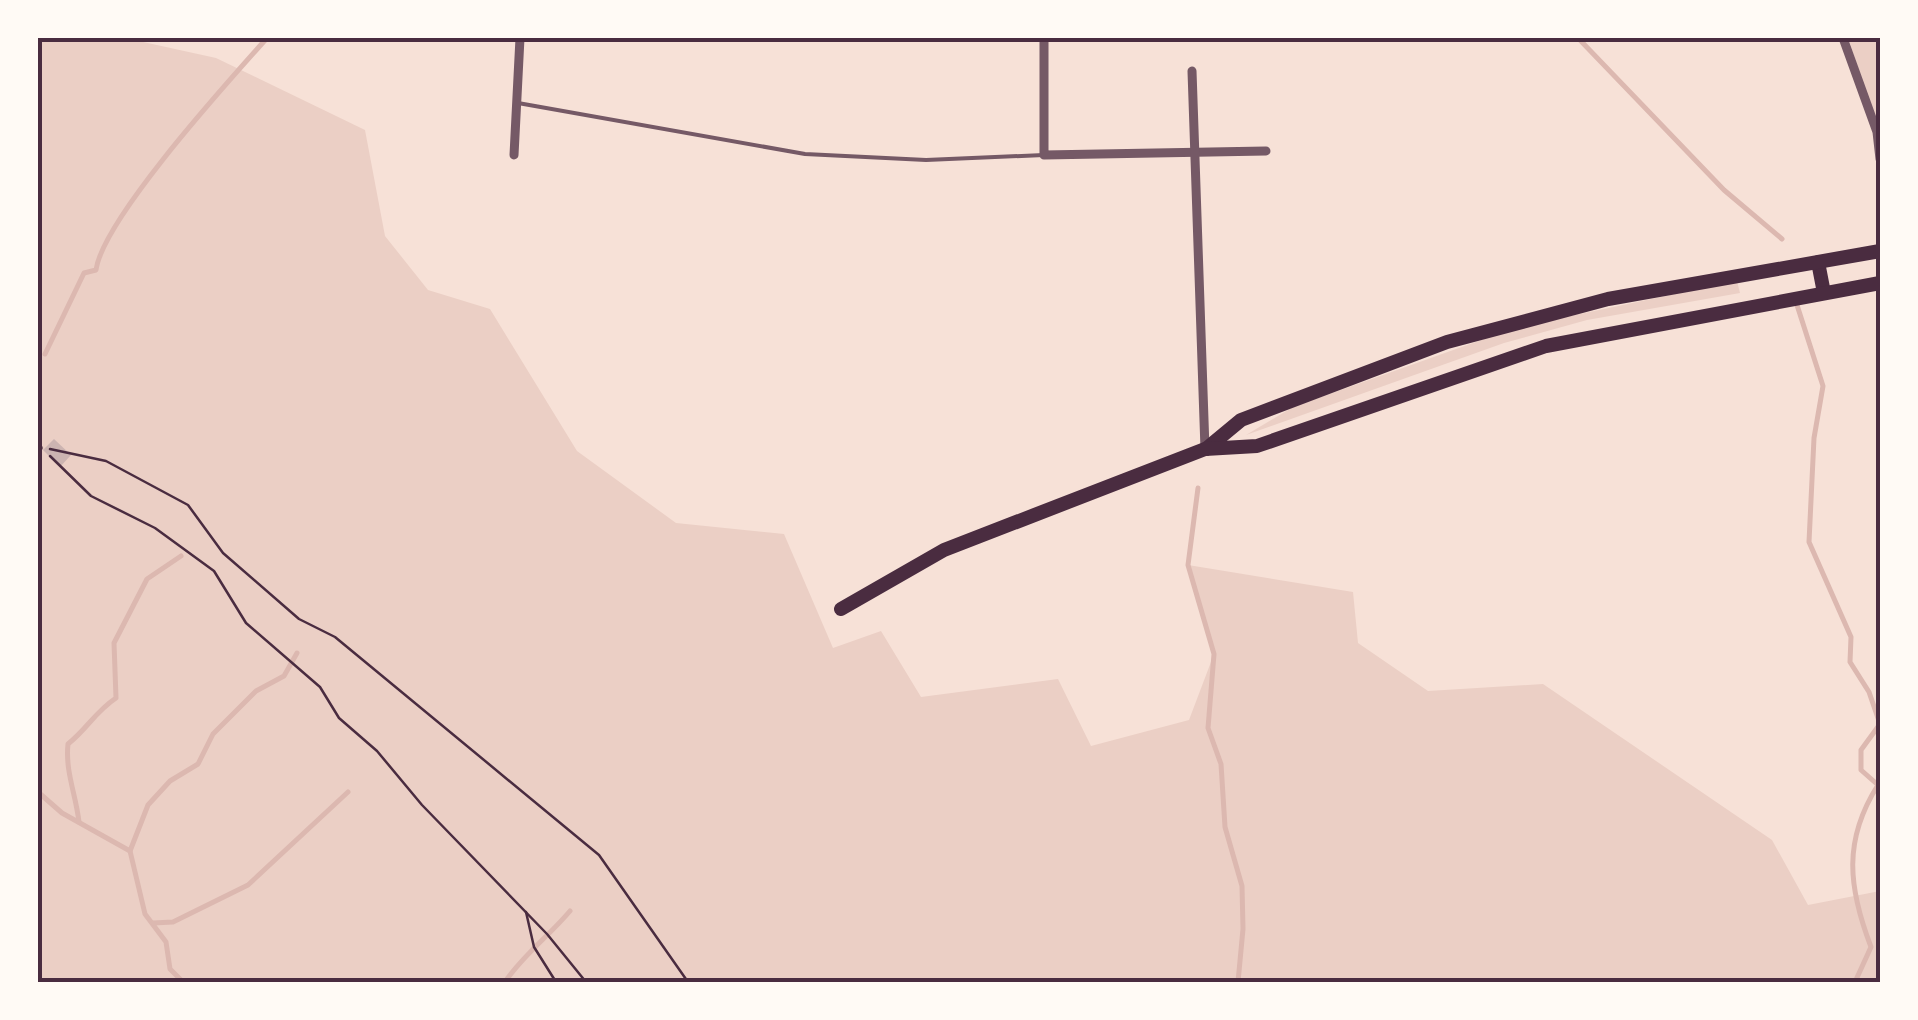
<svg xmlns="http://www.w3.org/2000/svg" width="1918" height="1020" font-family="Commissioner,sans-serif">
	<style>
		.green { fill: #ebcfc5 }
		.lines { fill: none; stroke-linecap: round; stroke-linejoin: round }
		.stream { stroke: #dcb8b0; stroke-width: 5 }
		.building { fill: #ccb4b1 }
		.path { stroke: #4a2c40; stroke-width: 2.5 }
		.service { stroke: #755966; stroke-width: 4 }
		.minor { stroke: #755966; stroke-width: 9 }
		.primary { stroke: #4a2c40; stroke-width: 14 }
		.neatline { fill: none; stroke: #4a2c40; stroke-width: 4 }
	</style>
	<rect width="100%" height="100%" fill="#f7e1d7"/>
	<g class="green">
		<polygon points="38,38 125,38 216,58 365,130 385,236 428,290 490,309 577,451 676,523 784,534 833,648 881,631 921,697 1058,679 1091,746 1189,720 1214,654 1188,565 1353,592 1358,643 1428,691 1543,684 1772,840 1808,905 1880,891 1880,982 38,982"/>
		<polygon points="1848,38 1880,38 1880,119 1876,120"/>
		<polygon points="1737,281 1740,293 1587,320 1504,343 1246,435 1293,407 1518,327"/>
	</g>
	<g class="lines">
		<g class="stream">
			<polyline points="1578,38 1724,190 1782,239"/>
			<path d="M1797,305L1823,386L1814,438L1809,542L1851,637L1850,662L1869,692L1880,724L1861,750V770L1878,785C1843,840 1848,887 1871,947L1855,982"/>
			<path d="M45,354L84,273L96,270C103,219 227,83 267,38"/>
			<polyline points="1198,488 1188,565 1214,654 1208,728 1221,764 1225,827 1242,886 1243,929 1238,982"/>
			<polyline points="38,792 62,813 130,851 145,914 166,942 170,969 183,982"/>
			<path d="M79,822C76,795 65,771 68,744C87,729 95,712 116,698L114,643L147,579L181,556"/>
			<polyline points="130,851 148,805 170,781 198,764 213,734 256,691 284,676 297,653"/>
			<polyline points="153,923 173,922 248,885 348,792"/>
			<path d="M505,982C523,955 549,936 570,911"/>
		</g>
	</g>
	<polygon class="building" points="54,439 71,455 60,467 43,450"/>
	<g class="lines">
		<g class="path">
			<polyline points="50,449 106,461 188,505 223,553 299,619 335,637 599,855 688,982"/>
			<polyline points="50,456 91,496 155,528 214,571 246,623 320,687 339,718 377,751 422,805 547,934 586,982"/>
			<polyline points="526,912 534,947 556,982"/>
		</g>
		<g class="service">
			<polyline points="518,103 805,154 926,160 1044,155"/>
			<polyline points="38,445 41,448"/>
		</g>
		<g class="minor">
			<polyline points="1044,38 1044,155 1266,151"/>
			<polyline points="1843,38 1877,132 1880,159"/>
			<polyline points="1192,71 1205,449"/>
			<polyline points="514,155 520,38"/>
		</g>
		<g class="primary">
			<polyline points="1818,262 1824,293"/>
			<polyline points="1206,449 1241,420 1447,342 1608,299 1880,251"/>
			<polyline points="841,609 944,550 1205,449 1257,446 1546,346 1880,283"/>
		</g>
	</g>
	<rect width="1918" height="1020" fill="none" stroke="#fffaf5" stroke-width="80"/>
	<rect x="40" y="40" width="1838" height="940" class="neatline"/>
</svg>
